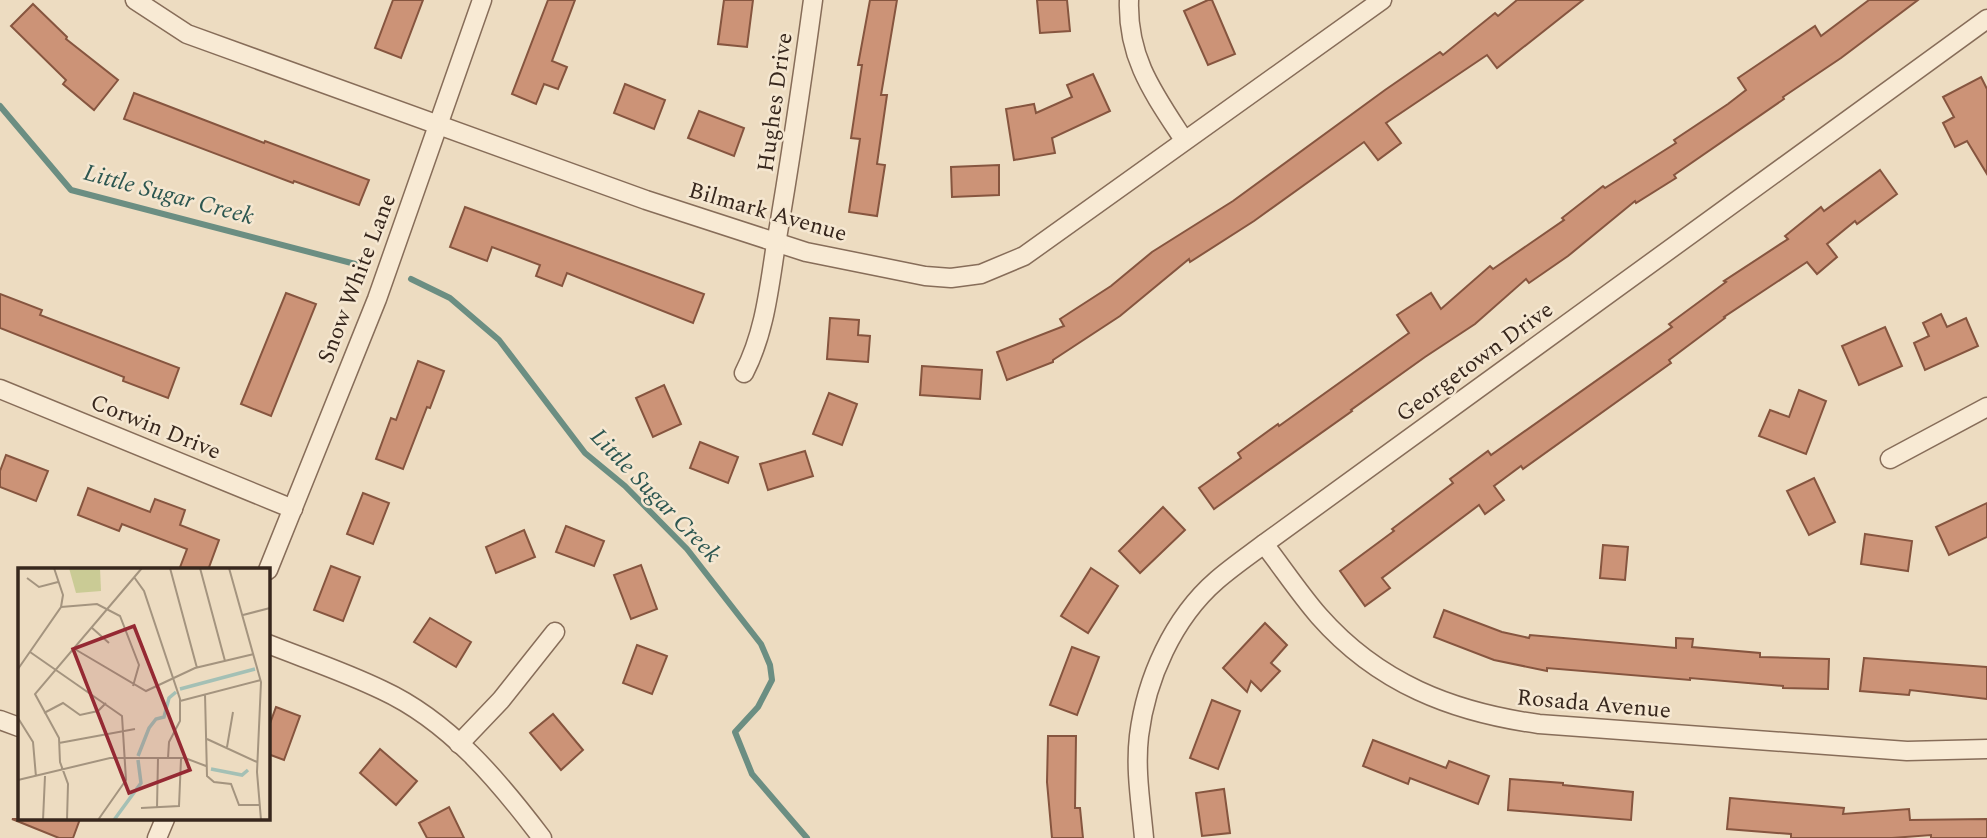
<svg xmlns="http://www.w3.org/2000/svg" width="1987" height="838" font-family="Spectral,serif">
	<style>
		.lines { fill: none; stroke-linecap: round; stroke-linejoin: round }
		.stream { stroke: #6b8e82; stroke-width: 6 }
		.building { fill: #cc9377; stroke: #86553f; stroke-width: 2 }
		.street-casing { stroke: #876d59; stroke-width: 21 }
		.street { stroke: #f8ead4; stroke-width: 18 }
		.labels { text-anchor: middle; stroke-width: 5; stroke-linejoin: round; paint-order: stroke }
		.street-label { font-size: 23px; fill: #37271d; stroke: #f5e7d1 }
		.water-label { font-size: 24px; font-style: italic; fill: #2c5650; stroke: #f5e7d1 }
		.inset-river { fill: none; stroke: #a4c0b5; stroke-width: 3.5 }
		.inset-road { fill: none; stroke: #a4947f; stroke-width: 2 }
		.view { fill: #952933; fill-opacity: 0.15; stroke: #952933; stroke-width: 3.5 }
		.inset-edge { fill: none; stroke: #37271d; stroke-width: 3.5 }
	</style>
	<rect width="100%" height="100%" fill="#eddcc1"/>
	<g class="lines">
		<g class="stream">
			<polyline points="0,106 71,190 363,266"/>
			<polyline points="411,279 450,298 499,340 585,453 625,486 687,549 761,644 770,665 772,680 758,707 735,732 752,774 807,838"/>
		</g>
	</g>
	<g class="building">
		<polygon points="393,0 423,0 401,58 375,48"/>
		<polygon points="548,0 575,0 552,61 567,67 558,89 544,84 536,104 512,94"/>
		<polygon points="724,0 753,0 747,47 718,44"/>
		<polygon points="870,0 897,0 881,95 887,95 877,164 885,165 877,216 849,212 860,139 851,138 862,65 858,65"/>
		<polygon points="1037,0 1067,0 1070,31 1040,33"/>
		<polygon points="1208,0 1212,0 1235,54 1208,65 1184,11"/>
		<polygon points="1517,0 1583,0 1497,68 1487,55 1386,123 1401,143 1378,160 1364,142 1254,221 1190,262 1189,259 1120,316 1053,360 1053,362 1007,380 997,352 1064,326 1060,319 1111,286 1152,252 1233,201 1385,90 1440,52 1443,55 1495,13 1498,16"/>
		<polygon points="1869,0 1918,0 1841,58 1783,97 1784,99 1674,175 1676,178 1636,203 1635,201 1568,256 1529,283 1526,279 1475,324 1425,357 1351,410 1352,411 1214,509 1199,488 1241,458 1238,453 1278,424 1279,426 1409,333 1397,315 1431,293 1441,309 1490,266 1493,269 1564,220 1562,218 1603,186 1605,188 1676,143 1674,140 1728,104 1746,90 1738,78 1815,26 1821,36"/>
		<polygon points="33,4 67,37 66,39 118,80 94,110 63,84 66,80 11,26"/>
		<polygon points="1093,74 1110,111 1052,138 1055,153 1014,160 1006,109 1034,104 1036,113 1072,97 1067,85"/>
		<polygon points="1981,77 1987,89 1987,174 1967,141 1955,147 1943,123 1954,117 1943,97"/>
		<polygon points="625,84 665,100 654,129 614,113"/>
		<polygon points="134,93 264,143 265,141 369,180 359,205 294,181 293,183 124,119"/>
		<polygon points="699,111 744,128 734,156 688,138"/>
		<polygon points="999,165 999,195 952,197 951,167"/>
		<polygon points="1880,170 1897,194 1857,224 1855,221 1827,244 1837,257 1817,274 1807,262 1724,317 1725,318 1669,360 1671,363 1523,469 1521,466 1494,486 1504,500 1485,514 1479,505 1382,578 1390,588 1365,606 1340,571 1394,531 1392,529 1453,483 1450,479 1488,451 1491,455 1672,327 1669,324 1726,282 1724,281 1788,239 1785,236 1821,207 1824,211"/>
		<polygon points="465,207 704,294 693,323 567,273 562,286 536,276 540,265 492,247 487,261 450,247"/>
		<polygon points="286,293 316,304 271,416 241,404"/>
		<polygon points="0,294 42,310 40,315 179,368 168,398 123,381 124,377 0,328"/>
		<polygon points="1941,314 1947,327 1966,318 1978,346 1925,370 1914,343 1929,336 1923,323"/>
		<polygon points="830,318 859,320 858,335 870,336 868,362 827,359"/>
		<polygon points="1885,327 1902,366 1859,385 1842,346"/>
		<polygon points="418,361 444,371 430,408 427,407 403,469 376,459 391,418 396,420"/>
		<polygon points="922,366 982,370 980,399 920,395"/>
		<polygon points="664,385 681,424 653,437 636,398"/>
		<polygon points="1799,390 1826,401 1806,454 1759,436 1770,410 1789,417"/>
		<polygon points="829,393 857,404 842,445 813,434"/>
		<polygon points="700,442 738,457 728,483 690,468"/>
		<polygon points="805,451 813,476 768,490 760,464"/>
		<polygon points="6,455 48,471 36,501 0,487 0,471"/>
		<polygon points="1814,478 1835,522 1809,535 1787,491"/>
		<polygon points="88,488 150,512 155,499 185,510 180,525 219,540 208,570 179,570 187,549 122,524 119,531 78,515"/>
		<polygon points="363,493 389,503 373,544 347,534"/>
		<polygon points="1987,503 1987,537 1949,555 1936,527"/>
		<polygon points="1163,507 1185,530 1140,573 1119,551"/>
		<polygon points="566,526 604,541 594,566 556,552"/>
		<polygon points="524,530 535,557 496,573 486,547"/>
		<polygon points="1865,534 1912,541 1908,571 1861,564"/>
		<polygon points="1603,545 1628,547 1625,580 1600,578"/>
		<polygon points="641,565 657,609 631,619 614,575"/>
		<polygon points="331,566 360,577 343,621 314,610"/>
		<polygon points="1091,568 1118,586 1088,633 1061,616"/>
		<polygon points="1444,610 1502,632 1529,638 1530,635 1676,648 1676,638 1693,639 1692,647 1760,653 1760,657 1829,659 1828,689 1783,688 1783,686 1690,678 1690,680 1547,668 1547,671 1494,660 1434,637"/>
		<polygon points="430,618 471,642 456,667 414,642"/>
		<polygon points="1265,623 1287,645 1271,663 1280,671 1261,691 1251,681 1247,692 1223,668"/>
		<polygon points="637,645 667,656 652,694 623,683"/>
		<polygon points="1072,647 1099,657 1077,715 1050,705"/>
		<polygon points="1864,658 1987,667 1987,699 1910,690 1909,695 1860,691"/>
		<polygon points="1212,700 1240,711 1218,769 1190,758"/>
		<polygon points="276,707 300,716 284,760 268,754 268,729"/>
		<polygon points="553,714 583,750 561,770 530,733"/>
		<polygon points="1048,736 1076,736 1075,808 1080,808 1083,838 1052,838 1047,782"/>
		<polygon points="1373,740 1446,768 1449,761 1489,776 1478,804 1410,778 1408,784 1363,766"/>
		<polygon points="380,749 417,781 396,805 360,773"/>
		<polygon points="1510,779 1563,783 1563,785 1633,792 1631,820 1508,810"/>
		<polygon points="1224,789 1230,833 1202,836 1196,793"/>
		<polygon points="1730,798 1844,808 1843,814 1909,809 1910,820 1987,819 1987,838 1931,838 1931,835 1892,838 1791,838 1791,834 1727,829"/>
		<polygon points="449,807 464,838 427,838 419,823"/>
		<polygon points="12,819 80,819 73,838 59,838"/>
	</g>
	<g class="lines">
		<g class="street-casing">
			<g id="street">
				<polyline points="135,0 187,34 646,200 806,252 925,276 951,278 981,274 1024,256 1382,0"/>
				<path d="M1129,0C1127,58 1154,94 1184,140"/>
				<path d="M744,373C765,332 769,288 776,244C790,163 802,81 813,0"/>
				<polyline points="0,389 293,509"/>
				<polyline points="1890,459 1987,407"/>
				<path d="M1264,544C1282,567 1299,593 1319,616C1378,683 1452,712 1539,724L1907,751L1987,749"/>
				<polyline points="268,570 377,299 482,0"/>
				<path d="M268,644C306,659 345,672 382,690C449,721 498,780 542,838"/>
				<polyline points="0,720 19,727"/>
				<polyline points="459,744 501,700 555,632"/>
				<polyline points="157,838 165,819"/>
				<path d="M1144,838C1141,804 1135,770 1139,736C1146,679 1173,618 1217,580C1232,567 1248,556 1264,544L1987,19"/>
			</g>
		</g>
		<use href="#street" class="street"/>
	</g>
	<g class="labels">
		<g class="street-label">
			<text transform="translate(774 102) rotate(-82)" y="8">Hughes Drive</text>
			<text transform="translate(768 211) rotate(16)" y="8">Bilmark Avenue</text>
			<text transform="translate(356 278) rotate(-69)" y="8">Snow White Lane</text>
			<text transform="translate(1474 361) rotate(-36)" y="8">Georgetown Drive</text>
			<text transform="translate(156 426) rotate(22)" y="8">Corwin Drive</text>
			<text transform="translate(1594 703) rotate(5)" y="8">Rosada Avenue</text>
		</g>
		<g class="water-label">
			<text transform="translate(169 194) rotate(15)" y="8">Little Sugar Creek</text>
			<text transform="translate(656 495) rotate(46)" y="8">Little Sugar Creek</text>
		</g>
	</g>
	<g transform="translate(18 568)">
		<rect width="252" height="252" fill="#eddcc1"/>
		<path d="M51,0H82L83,23L58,25Z" fill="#cacb95"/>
		<path class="inset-river" d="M162,121L237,101M120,188L131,160L138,151L146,149L151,130L158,124M193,201L224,207L230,202M96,252L123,215L120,192"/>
		<path class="inset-road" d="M152,0L179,100M182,0L207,93M211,0L243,114L239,204L243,252M116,9L126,23L162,131V153L151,174L150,190M9,10L21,19L40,14M43,39L79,36L102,48L121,97L115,118M225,47L252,40M73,59L91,75M55,80L128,123L177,100L236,86M12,84L104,148L108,212L80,252M0,101L43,39L45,27L36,0M187,126L189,208L196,214L213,216L221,237H241M162,133L243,112M26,145L45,135L62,147L80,143L88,135M0,150L15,174L18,209M189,171L239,194M41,175L117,161M209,179L215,144M0,212L92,190H167L188,198M123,240L161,238L163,191M139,240L140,190M25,252L27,208M49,252L50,216L42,194L41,170L17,126L124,0"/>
		<path class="view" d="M116,58L172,202L111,225L55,81Z"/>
		<rect width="252" height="252" class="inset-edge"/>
	</g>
</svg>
